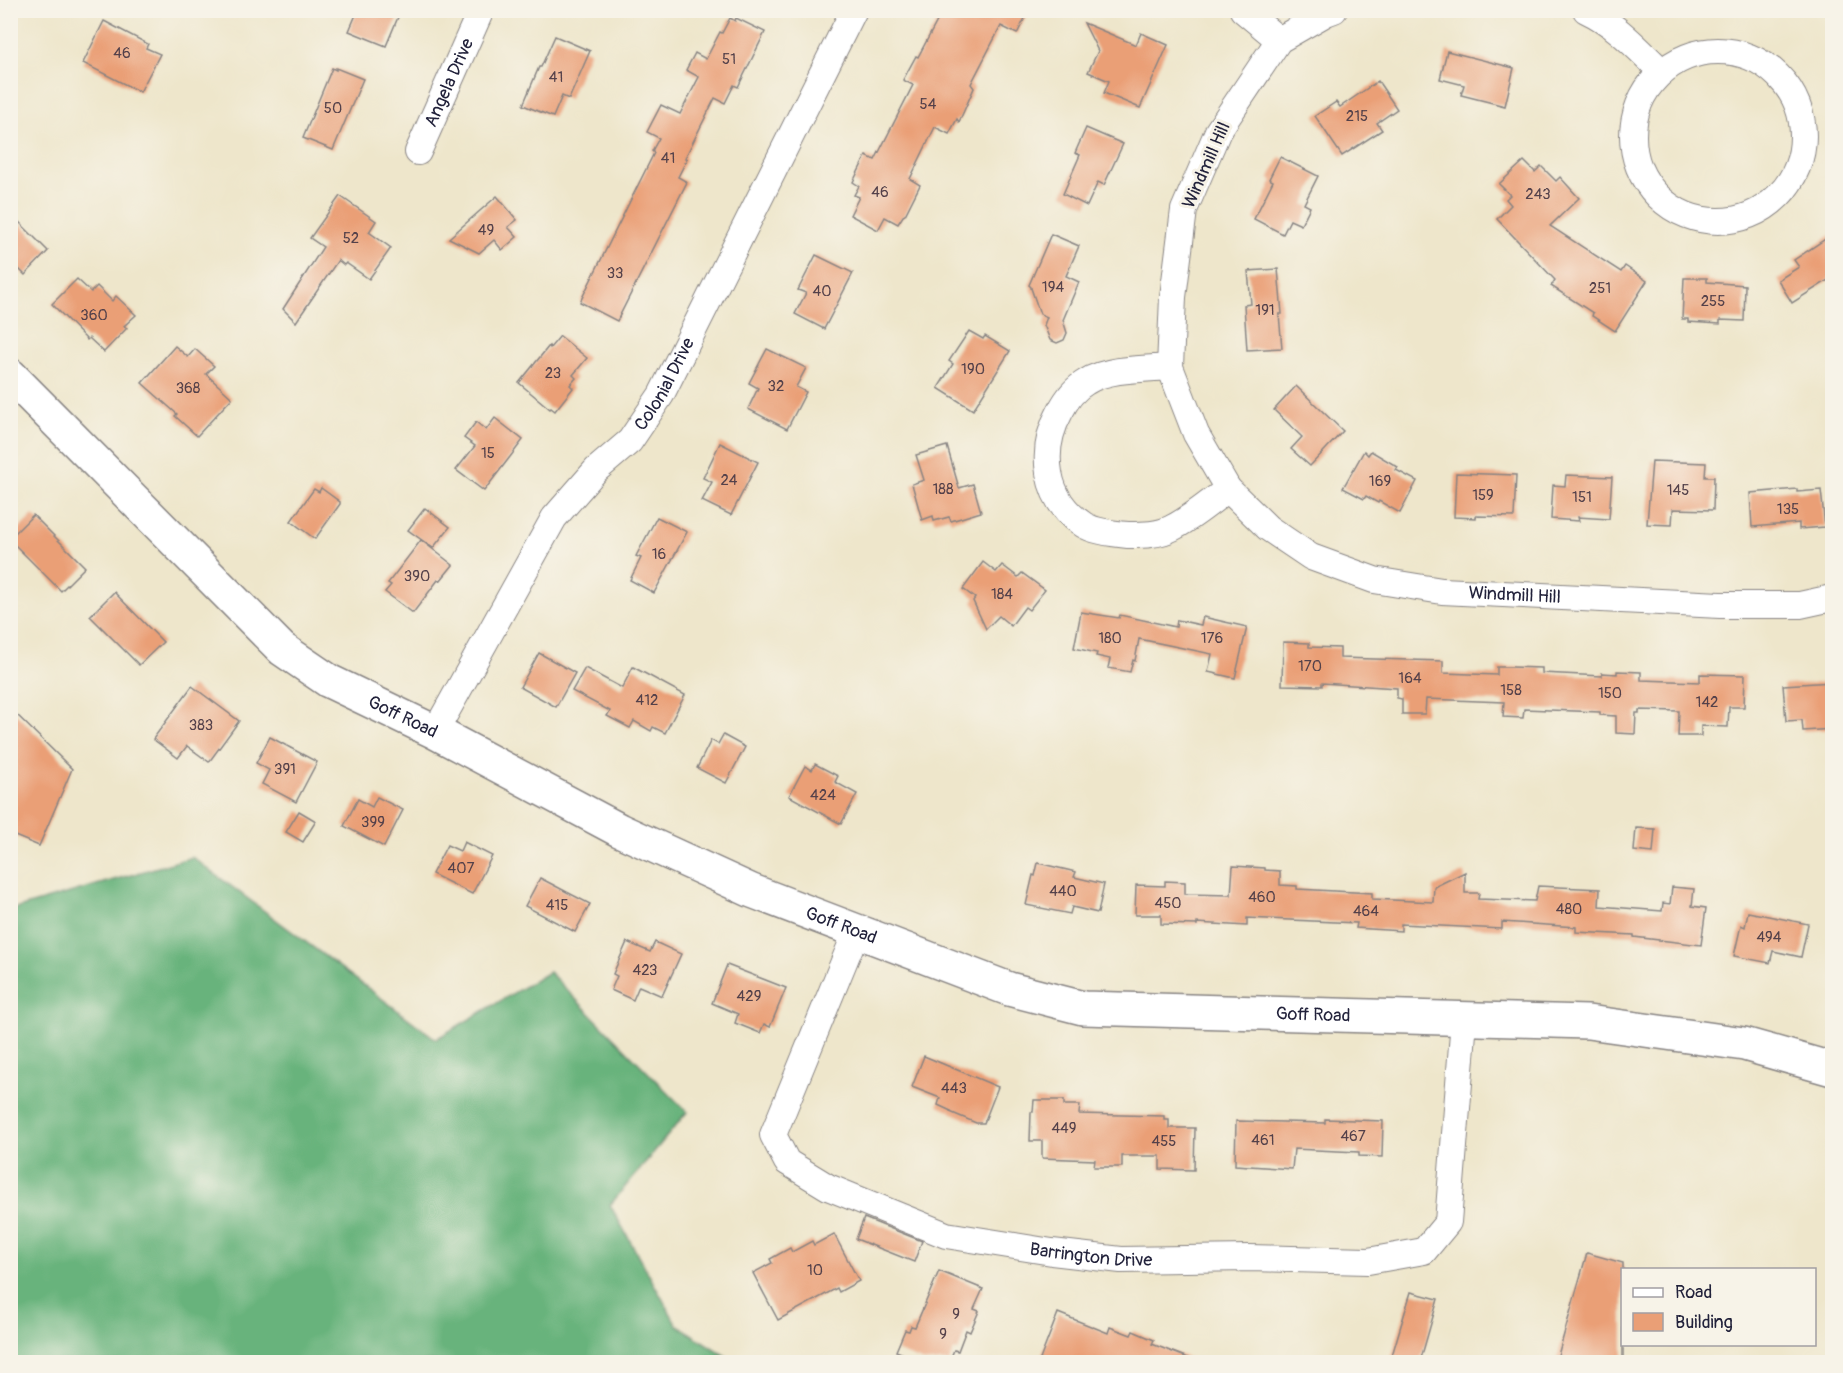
<svg xmlns="http://www.w3.org/2000/svg" width="1843" height="1373" font-family="Pangolin,sans-serif">
	<style>
		.forest { fill: #68b37b; stroke: #456a5b; stroke-width: 1.5 }
		.building { fill: #ea9f76 }
		.lines { fill: none; stroke-linecap: round; stroke-linejoin: round }
		.minor-casing { stroke: #888483; stroke-width: 28 }
		.tertiary-casing { stroke: #888483; stroke-width: 36 }
		.minor { stroke: #fff; stroke-width: 26 }
		.tertiary { stroke: #fff; stroke-width: 33 }
		.labels { text-anchor: middle; stroke-width: 6; stroke-linejoin: round; paint-order: stroke }
		.number-label { font-size: 15px; fill: #54414a }
		.street-label { font-size: 18px; fill: #22223b; stroke: #f7f3e8 }
	</style>
	<rect width="100%" height="100%" fill="#f7f3e8"/>
	<filter id="ink" filterUnits="userSpaceOnUse"><feTurbulence type="fractalNoise" baseFrequency=".0167" numOctaves="2"/><feDisplacementMap in="SourceGraphic" scale="12" xChannelSelector="R" yChannelSelector="G"/><feConvolveMatrix kernelMatrix="1 2 1 2 8 2 1 2 1" color-interpolation-filters="sRGB"/></filter>
	<filter id="wash" filterUnits="userSpaceOnUse"><feTurbulence type="fractalNoise" baseFrequency=".008" numOctaves="4" result="noise"/><feDisplacementMap in="SourceGraphic" scale="24" xChannelSelector="R" yChannelSelector="G"/><feGaussianBlur stdDeviation="1.35" result="paint"/><feColorMatrix in="noise" values="0 0 0 0 0 0 0 0 0 0 0 0 0 0 0 0 0 1.4 0 .05"/><feComposite in="paint" operator="in"/></filter>
	<g filter="url(#wash)">
		<rect width="100%" height="100%" fill="#eee6cb"/>
		<polygon class="forest" points="192,857 436,1039 549,972 687,1112 610,1205 677,1325 735,1362 11,1362 11,910"/>
		<g id="blocks">
			<g class="building">
				<polygon points="358,10 401,10 386,46 349,31"/>
				<polygon points="943,10 1029,10 1017,34 1001,26 971,84 974,88 959,122 957,119 949,134 935,127 910,179 920,185 905,215 903,216 898,224 885,217 878,230 850,215 859,197 854,195 859,186 853,182 866,156 875,160 913,85 903,80 916,56 918,57"/>
				<polygon points="730,18 735,21 736,18 765,32 738,87 734,85 725,103 715,98 685,158 687,159 678,177 687,182 617,321 580,302 654,153 652,151 659,138 647,132 661,105 680,114 699,77 686,70 695,53 706,59 720,32 722,33"/>
				<polygon points="104,21 148,44 146,48 160,54 140,92 83,63"/>
				<polygon points="1084,23 1136,45 1141,33 1168,45 1140,108 1104,93 1109,81 1088,72 1098,51"/>
				<polygon points="555,36 590,51 569,99 562,96 553,117 523,105 539,67 541,67"/>
				<polygon points="1447,51 1514,68 1505,106 1461,95 1464,85 1440,79"/>
				<polygon points="332,68 336,70 336,68 363,79 333,150 303,138"/>
				<polygon points="1378,81 1397,109 1377,123 1382,130 1342,156 1315,116 1336,102 1340,107"/>
				<polygon points="1086,128 1123,144 1104,185 1098,182 1087,206 1063,194 1080,155 1075,153"/>
				<polygon points="1280,157 1318,176 1304,204 1310,207 1301,225 1290,220 1283,234 1254,219 1273,181 1269,179"/>
				<polygon points="1524,161 1535,172 1541,166 1556,181 1560,177 1579,198 1550,226 1621,272 1625,266 1647,281 1615,331 1592,316 1593,313 1551,286 1555,280 1497,219 1511,205 1506,199 1510,195 1499,184"/>
				<polygon points="340,196 376,221 369,232 391,248 369,279 346,263 344,265 338,260 296,322 283,309 323,247 310,238"/>
				<polygon points="497,196 517,220 508,227 517,237 502,250 494,240 479,253 449,238"/>
				<polygon points="10,213 48,251 25,275 10,260"/>
				<polygon points="1051,234 1079,246 1066,276 1079,282 1063,320 1067,333 1064,340 1057,343 1050,340 1044,325 1047,317 1040,314 1031,288 1031,287 1029,285"/>
				<polygon points="1833,234 1833,277 1792,303 1778,280 1799,267 1794,260"/>
				<polygon points="816,255 853,273 824,329 795,314 806,293 798,290"/>
				<polygon points="1278,269 1282,314 1279,314 1282,348 1247,350 1244,305 1251,304 1248,271"/>
				<polygon points="1684,278 1707,278 1707,282 1745,285 1744,321 1720,320 1720,324 1688,322 1688,319 1682,319"/>
				<polygon points="77,279 91,292 97,286 112,301 116,296 136,315 124,326 127,328 104,352 89,338 87,340 52,304"/>
				<polygon points="969,331 983,339 985,336 1010,351 973,410 938,388 953,364 949,361"/>
				<polygon points="560,336 587,358 573,375 576,378 570,385 573,388 555,411 551,408 550,409 519,383 549,346 550,348"/>
				<polygon points="175,346 188,357 195,349 214,366 206,374 232,398 197,436 175,416 177,414 142,383"/>
				<polygon points="767,349 806,368 796,387 806,392 787,429 748,409 758,388 749,383"/>
				<polygon points="1296,386 1343,431 1310,466 1291,449 1302,437 1274,410"/>
				<polygon points="495,418 523,440 484,491 456,470 475,446 464,438 476,422 486,430"/>
				<polygon points="720,443 758,462 731,515 702,501 712,482 703,478"/>
				<polygon points="947,446 959,488 973,484 981,512 951,521 949,517 934,521 933,516 922,520 912,484 924,480 916,455"/>
				<polygon points="1364,451 1368,455 1371,451 1398,467 1396,470 1417,481 1400,513 1379,501 1378,503 1366,496 1364,499 1343,488"/>
				<polygon points="1652,461 1706,463 1705,477 1714,477 1713,510 1673,509 1672,525 1647,524"/>
				<polygon points="1456,473 1516,475 1514,517 1476,516 1476,518 1454,517"/>
				<polygon points="1566,475 1612,477 1609,519 1578,517 1579,521 1551,519 1553,485 1565,486"/>
				<polygon points="321,488 340,502 340,504 315,539 291,521 314,489 319,492"/>
				<polygon points="1797,489 1797,492 1821,490 1825,527 1799,529 1799,523 1752,527 1750,493"/>
				<polygon points="425,508 450,527 433,548 408,530"/>
				<polygon points="33,515 85,567 61,591 10,540 10,538"/>
				<polygon points="657,517 687,532 654,593 630,580 641,558 636,556"/>
				<polygon points="421,540 453,565 440,581 438,580 413,613 385,592 391,585 388,583"/>
				<polygon points="983,562 996,572 1002,565 1018,577 1022,573 1045,590 1029,610 1025,607 1011,626 999,616 986,629 973,601 975,598 963,589"/>
				<polygon points="114,592 163,642 139,665 90,616"/>
				<polygon points="1081,612 1119,618 1120,615 1176,627 1177,620 1201,625 1203,617 1247,627 1235,678 1208,672 1212,654 1139,639 1135,661 1133,660 1130,672 1108,668 1110,659 1096,656 1097,653 1074,648"/>
				<polygon points="1283,642 1309,643 1309,647 1340,648 1340,658 1443,661 1443,673 1497,675 1497,667 1512,667 1542,668 1542,673 1602,676 1602,673 1617,674 1617,671 1641,672 1641,680 1700,682 1700,674 1745,675 1744,707 1729,707 1728,727 1701,726 1701,736 1678,736 1679,711 1639,710 1639,713 1636,713 1635,734 1616,733 1616,716 1600,715 1600,712 1524,709 1523,718 1503,717 1504,702 1426,699 1425,714 1402,714 1402,699 1397,698 1397,688 1322,683 1322,686 1282,685"/>
				<polygon points="539,653 575,673 556,707 520,687"/>
				<polygon points="633,667 685,695 665,733 653,727 651,731 634,721 630,728 607,716 610,711 572,691 585,668 622,688"/>
				<polygon points="1833,682 1833,729 1803,731 1802,720 1786,721 1783,685"/>
				<polygon points="192,686 239,721 209,762 187,746 178,758 153,739"/>
				<polygon points="10,708 72,769 39,846 10,834"/>
				<polygon points="723,735 745,747 726,783 697,768 711,740 718,744"/>
				<polygon points="270,737 317,762 296,802 262,784 269,770 256,763"/>
				<polygon points="815,764 838,776 835,782 857,794 841,824 789,796 805,766 812,770"/>
				<polygon points="377,797 403,810 384,847 344,826 358,799 372,807"/>
				<polygon points="299,811 316,821 303,842 286,832"/>
				<polygon points="1636,828 1655,829 1653,853 1634,851"/>
				<polygon points="464,842 492,856 472,894 432,874 447,845 460,851"/>
				<polygon points="1038,863 1076,872 1074,877 1104,884 1098,913 1072,907 1070,914 1026,905 1033,875 1035,876"/>
				<polygon points="1233,866 1265,868 1265,870 1280,871 1280,885 1297,886 1297,889 1372,893 1372,899 1433,902 1434,887 1465,872 1465,893 1479,893 1478,899 1535,901 1538,886 1600,889 1599,906 1662,911 1663,903 1670,904 1672,887 1694,889 1692,906 1706,908 1701,945 1634,937 1634,935 1576,932 1576,927 1502,922 1502,929 1401,924 1401,931 1356,928 1357,923 1247,918 1247,926 1197,923 1197,925 1161,924 1161,915 1135,915 1136,885 1165,886 1165,881 1185,882 1185,894 1231,895"/>
				<polygon points="540,878 590,904 575,932 525,906"/>
				<polygon points="1748,912 1808,924 1801,957 1773,951 1770,963 1734,956 1741,925 1745,927"/>
				<polygon points="627,942 650,952 655,942 681,954 662,996 639,986 633,1000 611,990 617,976 613,974"/>
				<polygon points="727,965 786,988 770,1027 764,1024 760,1033 735,1023 738,1014 712,1003"/>
				<polygon points="924,1056 998,1087 984,1123 976,1123 950,1112 951,1111 938,1105 940,1098 912,1087"/>
				<polygon points="1034,1100 1064,1100 1064,1105 1080,1105 1079,1114 1164,1116 1164,1120 1169,1120 1169,1128 1195,1128 1194,1170 1160,1169 1160,1156 1122,1156 1122,1167 1094,1167 1095,1160 1042,1158 1042,1141 1030,1141 1031,1112 1033,1112"/>
				<polygon points="1325,1119 1383,1121 1382,1157 1359,1156 1359,1152 1294,1149 1292,1169 1235,1165 1236,1121 1325,1123"/>
				<polygon points="864,1218 922,1241 914,1262 856,1239"/>
				<polygon points="834,1234 859,1281 839,1292 837,1288 778,1320 753,1273 772,1263 770,1259 790,1248 792,1252 812,1241 814,1245"/>
				<polygon points="1587,1253 1623,1263 1623,1362 1569,1362 1557,1359"/>
				<polygon points="939,1271 983,1289 974,1309 979,1311 970,1332 966,1330 958,1351 954,1350 949,1362 924,1362 896,1351 905,1330 909,1331 911,1326 915,1327"/>
				<polygon points="1411,1292 1438,1299 1420,1362 1390,1362"/>
				<polygon points="1058,1313 1108,1333 1110,1327 1131,1335 1133,1331 1154,1340 1152,1344 1196,1361 1196,1362 1039,1362"/>
			</g>
		</g>
	</g>
	<g filter="url(#ink)">
		<use href="#blocks" fill-opacity="0" stroke="#888483" stroke-width="1.5"/>
		<g class="lines">
			<g class="minor-casing">
				<g id="minor">
					<polyline points="1243,10 1279,40"/>
					<path id="s1" d="M1334,10L1326,13L1279,40L1218,131L1184,210L1173,297L1170,367L1196,434L1228,489L1268,528L1311,557L1374,580L1442,591L1720,605H1800L1832,598"/>
					<path d="M1586,10C1616,24 1638,49 1661,71"/>
					<circle cx="1718" cy="136" r="85"/>
					<path id="s2" d="M418,152L481,10"/>
					<path d="M1170,367C1146,369 1107,368 1086,382C1074,389 1066,400 1060,412C1039,450 1044,500 1084,525C1094,531 1116,534 1128,535C1143,535 1159,535 1172,528C1192,518 1210,502 1228,489"/>
					<path id="s3" d="M435,732L554,518L596,470L630,441L661,395L854,10"/>
					<path id="s4" d="M857,930L773,1135L787,1162L828,1187L946,1235L1052,1252L1121,1260L1249,1258L1368,1261L1424,1251L1448,1222L1464,1020"/>
				</g>
			</g>
			<g class="tertiary-casing">
				<g id="tertiary">
					<path id="s5" d="M10,375L282,649L329,681L435,732L619,830L752,891L1009,989L1083,1008L1588,1022L1744,1044L1832,1069"/>
				</g>
			</g>
			<use href="#minor" class="minor"/>
			<use href="#tertiary" class="tertiary"/>
		</g>
	</g>
	<g class="labels">
		<g class="number-label">
			<text x="122" y="58">46</text>
			<text x="729" y="64">51</text>
			<text x="556" y="82">41</text>
			<text x="928" y="109">54</text>
			<text x="333" y="113">50</text>
			<text x="1357" y="121">215</text>
			<text x="668" y="163">41</text>
			<text x="880" y="197">46</text>
			<text x="1538" y="199">243</text>
			<text x="486" y="235">49</text>
			<text x="351" y="243">52</text>
			<text x="615" y="278">33</text>
			<text x="1053" y="292">194</text>
			<text x="1600" y="293">251</text>
			<text x="822" y="296">40</text>
			<text x="1713" y="306">255</text>
			<text x="1265" y="315">191</text>
			<text x="94" y="320">360</text>
			<text x="973" y="374">190</text>
			<text x="553" y="378">23</text>
			<text x="776" y="391">32</text>
			<text x="188" y="393">368</text>
			<text x="488" y="458">15</text>
			<text x="729" y="485">24</text>
			<text x="1380" y="486">169</text>
			<text x="943" y="494">188</text>
			<text x="1678" y="495">145</text>
			<text x="1483" y="500">159</text>
			<text x="1582" y="502">151</text>
			<text x="1788" y="514">135</text>
			<text x="659" y="559">16</text>
			<text x="417" y="581">390</text>
			<text x="1002" y="599">184</text>
			<text x="1110" y="643">180</text>
			<text x="1212" y="643">176</text>
			<text x="1310" y="671">170</text>
			<text x="1410" y="683">164</text>
			<text x="1511" y="695">158</text>
			<text x="1610" y="698">150</text>
			<text x="647" y="705">412</text>
			<text x="1707" y="707">142</text>
			<text x="201" y="730">383</text>
			<text x="285" y="774">391</text>
			<text x="823" y="800">424</text>
			<text x="373" y="827">399</text>
			<text x="461" y="873">407</text>
			<text x="1063" y="896">440</text>
			<text x="1262" y="902">460</text>
			<text x="1168" y="908">450</text>
			<text x="557" y="910">415</text>
			<text x="1569" y="914">480</text>
			<text x="1366" y="916">464</text>
			<text x="1769" y="942">494</text>
			<text x="645" y="975">423</text>
			<text x="749" y="1001">429</text>
			<text x="954" y="1093">443</text>
			<text x="1064" y="1133">449</text>
			<text x="1353" y="1141">467</text>
			<text x="1263" y="1145">461</text>
			<text x="1164" y="1146">455</text>
			<text x="815" y="1275">10</text>
			<text x="956" y="1319">9</text>
			<text x="943" y="1339">9</text>
		</g>
		<g class="street-label">
			<text dy="6" stroke="none"><textPath href="#s2" startOffset="76">Angela Drive</textPath></text>
			<text transform="translate(1206 165) rotate(-66)" y="6">Windmill Hill</text>
			<text dy="6" stroke="none"><textPath href="#s3" startOffset="420">Colonial Drive</textPath></text>
			<text dy="6" stroke="none"><textPath href="#s1" startOffset="868">Windmill Hill</textPath></text>
			<text dy="6" stroke="none"><textPath href="#s5" startOffset="525">Goff Road</textPath></text>
			<text dy="6" stroke="none"><textPath href="#s5" startOffset="1011">Goff Road</textPath></text>
			<text dy="6" stroke="none"><textPath href="#s5" startOffset="1497">Goff Road</textPath></text>
			<text dy="6" stroke="none"><textPath href="#s4" startOffset="574">Barrington Drive</textPath></text>
		</g>
	</g>
	<rect width="1843" height="1373" fill="none" stroke="#f7f3e8" stroke-width="36"/>
	<rect x="1621" y="1268" width="195" height="78" fill="#f7f3e8" stroke="#a29fa3" stroke-width="1.5"/>
	<rect x="1633" y="1288" width="30" height="9" fill="#ffffff" stroke="#a29fa3" stroke-width="1.5"/>
	<text x="1675" y="1298" font-size="18" fill="#22223b">Road</text>
	<rect x="1633" y="1313" width="30" height="18" fill="#ea9f76" stroke="#a29fa3" stroke-width="1.5"/>
	<text x="1675" y="1328" font-size="18" fill="#22223b">Building</text>
</svg>
